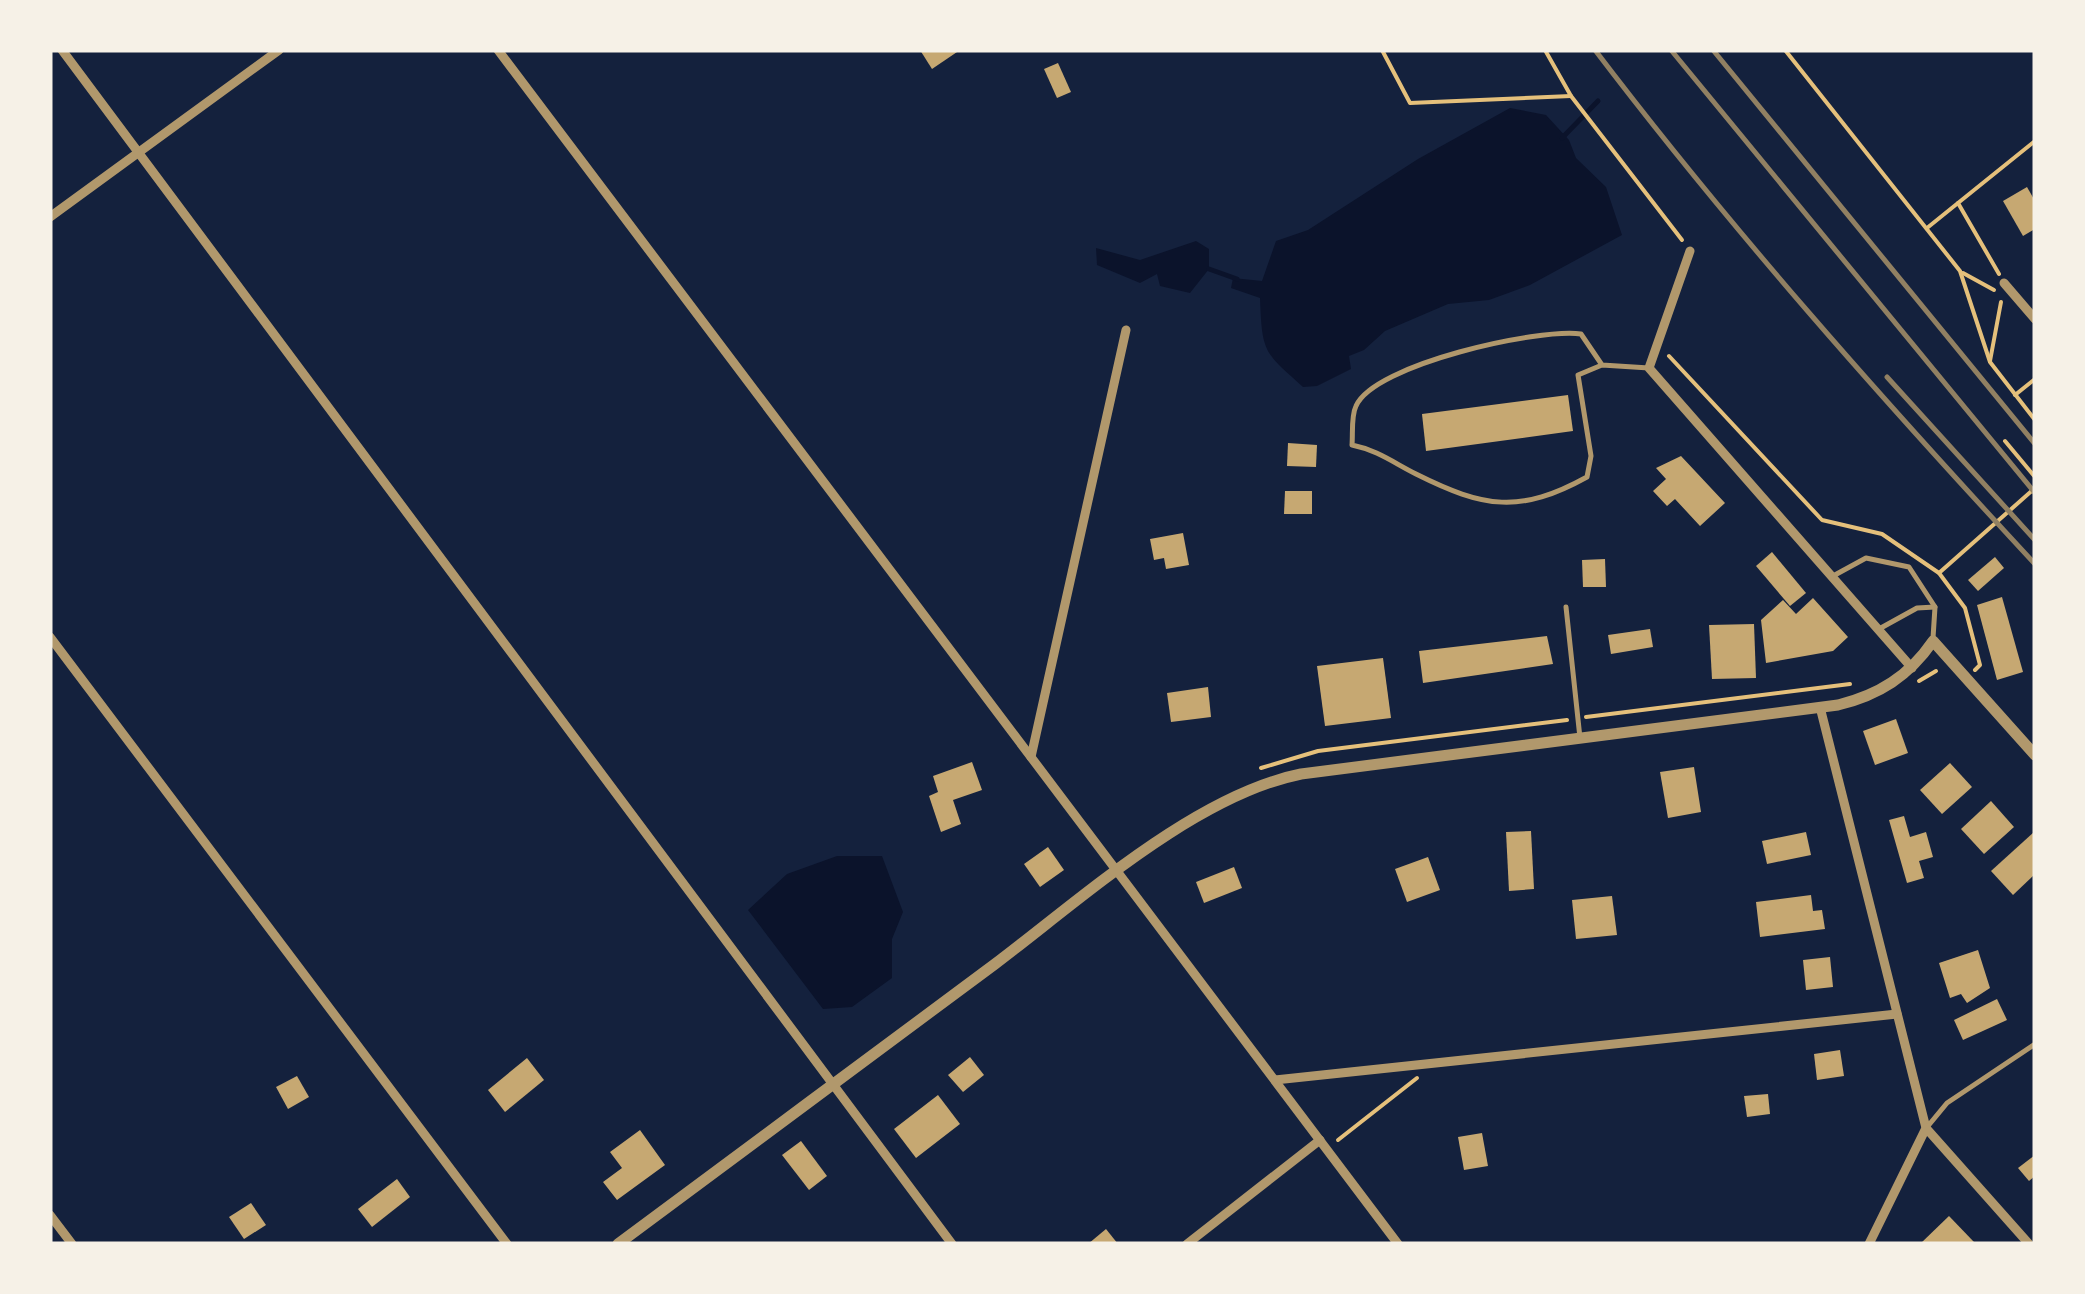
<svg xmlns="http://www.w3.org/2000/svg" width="2085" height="1294" font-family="Mulish,sans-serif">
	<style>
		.water { fill: #0b132b }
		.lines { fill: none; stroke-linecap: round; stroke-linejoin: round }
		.stream { stroke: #0b132b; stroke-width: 5 }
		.building { fill: #c6a872 }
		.path { stroke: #e5c07b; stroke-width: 4 }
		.service { stroke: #b1986c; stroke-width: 5 }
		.minor { stroke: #b1986c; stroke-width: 9 }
		.tertiary { stroke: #b1986c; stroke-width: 11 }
		.rail { stroke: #918062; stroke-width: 5 }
	</style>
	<rect width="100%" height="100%" fill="#14213d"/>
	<g class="water">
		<path d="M1510,108L1546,115L1569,140L1576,158L1606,187L1622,235L1530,285L1489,300L1448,304L1385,331L1364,350L1349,356L1351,369L1317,386L1303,387C1264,352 1262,353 1260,298L1231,288L1233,278L1262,281L1276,241L1308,230L1418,159Z"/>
		<polygon points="1196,241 1209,249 1209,269 1190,293 1160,286 1157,274 1140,283 1097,265 1096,248 1140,260"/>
		<polygon points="837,856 882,856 903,912 892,939 892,978 852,1007 823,1009 748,910 787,874"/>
	</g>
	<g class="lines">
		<g class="stream">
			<polyline points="1562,138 1598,101"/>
			<polyline points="1209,269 1237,279"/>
		</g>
	</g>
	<g class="building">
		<polygon points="920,50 960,50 932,69"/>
		<polygon points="1058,63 1071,92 1057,98 1044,69"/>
		<polygon points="2027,187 2035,201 2035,229 2023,236 2003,201"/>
		<polygon points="1568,395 1573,431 1426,451 1422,414"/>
		<polygon points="1288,443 1317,445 1316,467 1287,466"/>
		<polygon points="1681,456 1725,503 1700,526 1675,499 1667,506 1653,491 1666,479 1656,468"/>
		<polygon points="1285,491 1312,491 1312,514 1284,514"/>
		<polygon points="1183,533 1189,565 1166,569 1164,558 1154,560 1150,539"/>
		<polygon points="1772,552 1806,593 1790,606 1756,566"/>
		<polygon points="1995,557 2004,568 1978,591 1968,580"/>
		<polygon points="1605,559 1606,587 1583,587 1582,560"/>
		<polygon points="2002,597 2023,672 1997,680 1977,605"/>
		<polygon points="1813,598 1848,637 1833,651 1766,663 1761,620 1783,600 1796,614"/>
		<polygon points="1754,624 1756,678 1712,679 1709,625"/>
		<polygon points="1650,629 1653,647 1611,654 1608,635"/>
		<polygon points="1547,636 1553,664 1423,683 1419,651"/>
		<polygon points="1383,658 1391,718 1325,726 1317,666"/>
		<polygon points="1208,687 1211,717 1171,722 1167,693"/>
		<polygon points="1896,719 1908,753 1875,765 1863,731"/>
		<polygon points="972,762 982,790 953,800 961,824 941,832 929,796 938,792 933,776"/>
		<polygon points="1950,763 1972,787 1942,814 1920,790"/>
		<polygon points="1694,767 1701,812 1668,818 1660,772"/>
		<polygon points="1991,801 2014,827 1984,854 1961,829"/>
		<polygon points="1904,816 1910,837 1926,832 1933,857 1919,861 1924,878 1907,883 1889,820"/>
		<polygon points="1531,831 1534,889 1509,891 1506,832"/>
		<polygon points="2035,831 2035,874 2013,895 1991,871"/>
		<polygon points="1806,832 1811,855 1767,864 1762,841"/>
		<polygon points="1048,847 1064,870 1040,887 1024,864"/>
		<polygon points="1428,857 1440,890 1407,902 1395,869"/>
		<polygon points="1234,867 1242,888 1204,903 1196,882"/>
		<polygon points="1811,895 1813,911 1822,910 1825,929 1760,937 1756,902"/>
		<polygon points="1612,896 1617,935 1576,939 1572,900"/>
		<polygon points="1978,950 1990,988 1967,1003 1961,994 1950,998 1939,963"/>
		<polygon points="1830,957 1833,987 1806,990 1803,960"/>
		<polygon points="1997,999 2007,1020 1963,1040 1954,1020"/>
		<polygon points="1840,1050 1844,1076 1817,1080 1814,1054"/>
		<polygon points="970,1057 984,1075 963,1092 948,1075"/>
		<polygon points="527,1058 544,1080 505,1112 488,1090"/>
		<polygon points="297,1076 309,1097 288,1109 276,1087"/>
		<polygon points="1768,1094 1770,1114 1747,1117 1744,1096"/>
		<polygon points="938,1095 960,1124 916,1158 894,1129"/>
		<polygon points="640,1130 665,1165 617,1200 603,1182 622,1168 610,1152"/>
		<polygon points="1482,1133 1488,1166 1464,1170 1458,1137"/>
		<polygon points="801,1141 827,1176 809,1190 782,1155"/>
		<polygon points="2035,1155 2035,1176 2029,1181 2018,1168"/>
		<polygon points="397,1179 410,1197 372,1227 358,1209"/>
		<polygon points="251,1203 266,1225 244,1239 229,1217"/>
		<polygon points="1949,1216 1974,1242 1920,1244"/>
		<polygon points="1106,1229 1118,1244 1088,1244"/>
	</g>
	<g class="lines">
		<g class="path">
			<polyline points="1382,50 1410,103 1571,96"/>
			<polyline points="1545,50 1571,96 1682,240"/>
			<polyline points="1785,50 1960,271 1990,362 2035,420"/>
			<polyline points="1927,228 1958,203"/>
			<polyline points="1963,273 1994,290"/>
			<polyline points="1999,274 1958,203 2035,141"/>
			<polyline points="1669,356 1822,520 1882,534 1939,573 1965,608 1980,665 1975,670"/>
			<polyline points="1990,361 2001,302"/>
			<polyline points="2015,395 2035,379"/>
			<polyline points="2005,441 2035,477"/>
			<polyline points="1939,573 2035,488"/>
			<polyline points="1919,681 1936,671"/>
			<polyline points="1586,717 1850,684"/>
			<polyline points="1261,768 1318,751 1567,720"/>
			<polyline points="1338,1140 1417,1078"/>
		</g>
		<g class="service">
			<path d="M1602,365L1581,334C1539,328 1374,364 1356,406C1351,416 1353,433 1352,445C1377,450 1394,463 1416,474C1484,508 1520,514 1587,477L1591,456L1578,375L1602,365L1649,368"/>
			<polyline points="1833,576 1866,558 1909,567 1935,607 1933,638"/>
			<polyline points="1566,607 1580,738"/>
			<polyline points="1879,629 1917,608 1935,607"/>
			<polyline points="1928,1126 1947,1103 2035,1044"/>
		</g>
		<g class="minor">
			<polyline points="62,50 952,1244"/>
			<polyline points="498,50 1398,1244"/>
			<polyline points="50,217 279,50"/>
			<polyline points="1690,251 1649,368 1912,668"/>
			<polyline points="2004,283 2035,319"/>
			<polyline points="50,637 507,1244"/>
			<polyline points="1820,707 1926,1128 1869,1244"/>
			<polyline points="1031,757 1126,330"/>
			<polyline points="1275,1080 1897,1014"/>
			<polyline points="1926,1128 2029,1244"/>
			<polyline points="50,1215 72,1244"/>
			<polyline points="1187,1244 1320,1140"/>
		</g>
		<path class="tertiary" d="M618,1244C744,1151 869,1057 995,964C1081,899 1196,795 1301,774L1838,705C1879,695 1909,676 1933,641L2035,755"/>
		<g class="rail">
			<path d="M1595,50C1731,229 1882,399 2035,564"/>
			<polyline points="1671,50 2035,493"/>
			<polyline points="1713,50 2035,444"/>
			<polyline points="1887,377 2035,540"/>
		</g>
	</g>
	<rect width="2085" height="1294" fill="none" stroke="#f6f1e7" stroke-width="105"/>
</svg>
